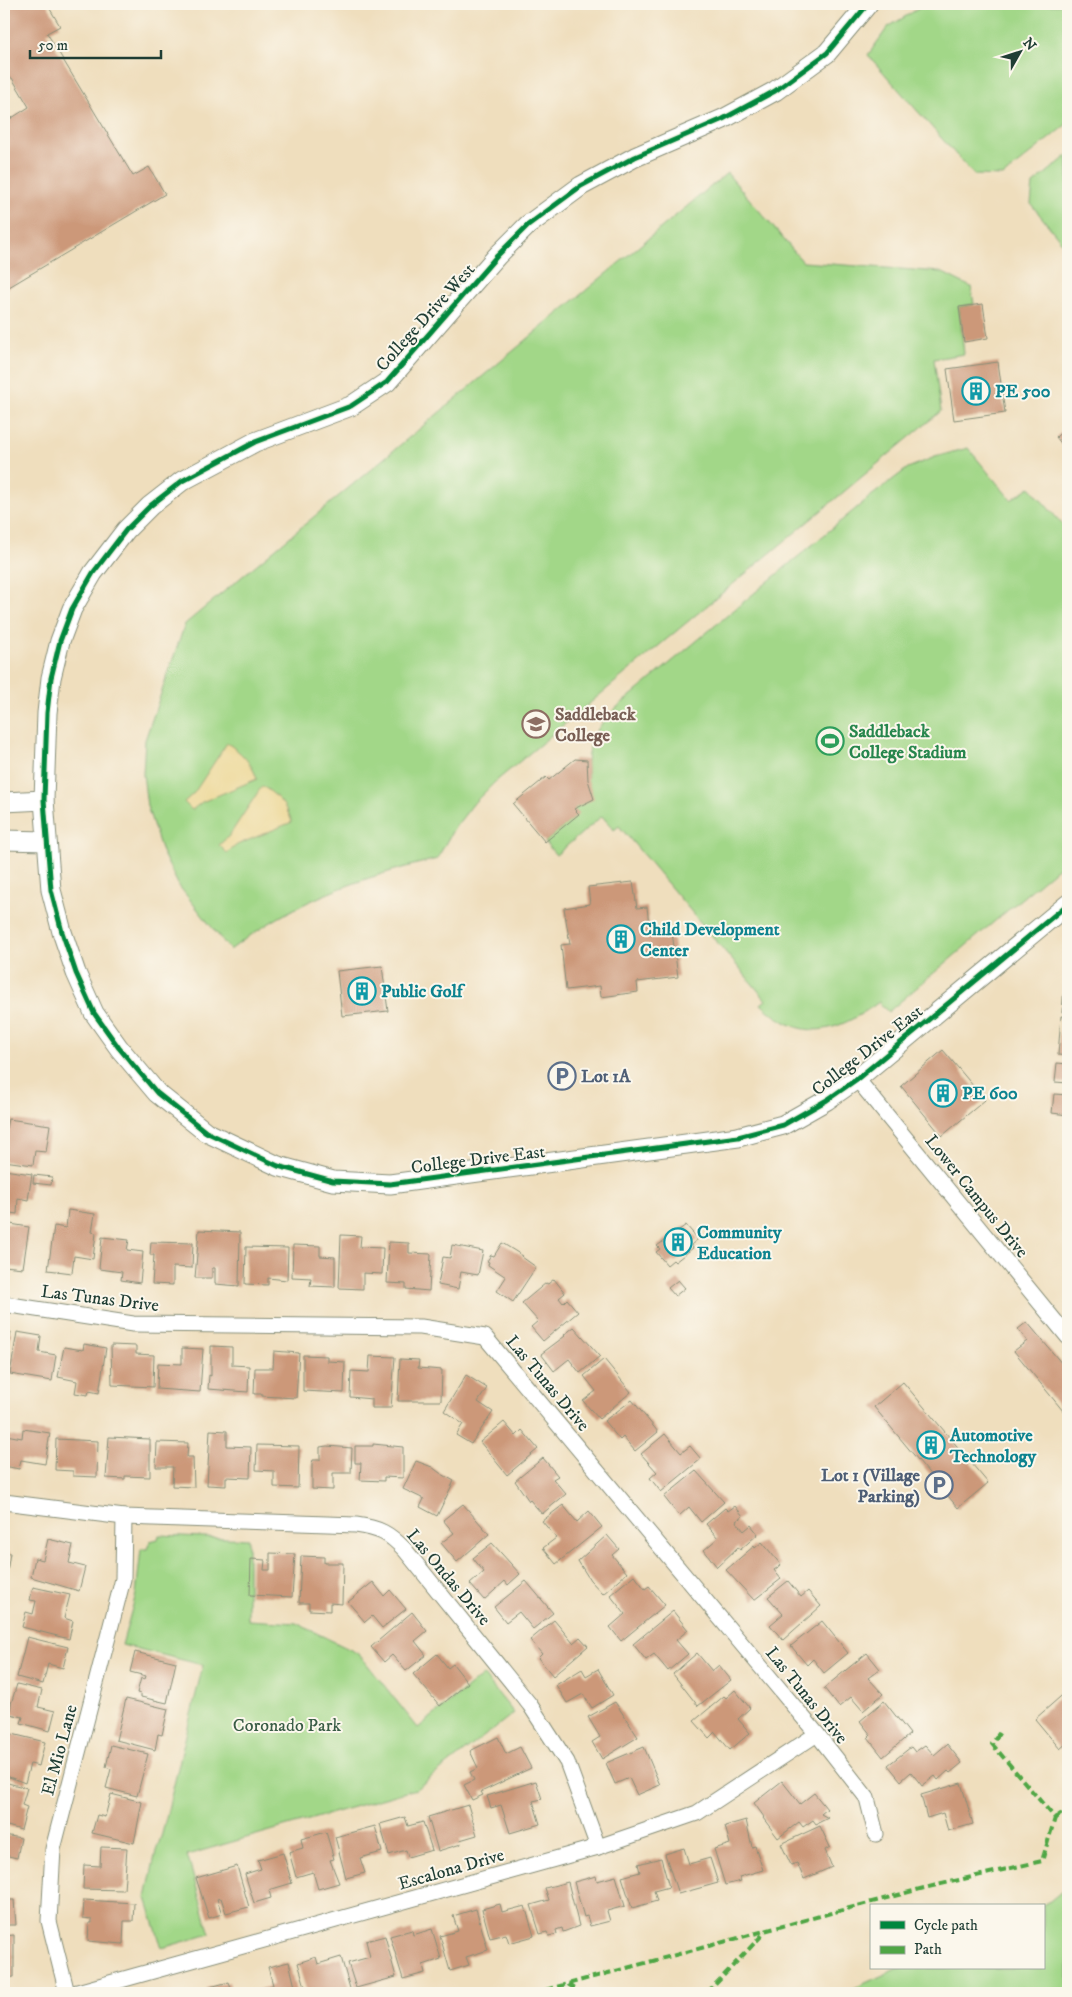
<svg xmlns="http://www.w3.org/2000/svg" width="1072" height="1997" font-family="'IM FELL DW Pica',serif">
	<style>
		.green { fill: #a2d788; stroke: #608a5e }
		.sand { fill: #eeda9e; stroke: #868c69 }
		.building { fill: #cc9879 }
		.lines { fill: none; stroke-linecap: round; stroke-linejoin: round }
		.minor-casing { stroke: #878e78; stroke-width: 17 }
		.tertiary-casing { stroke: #878e78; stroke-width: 21 }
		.minor { stroke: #fff; stroke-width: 15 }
		.tertiary { stroke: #fff; stroke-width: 19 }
		.quiet { stroke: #4fa644; stroke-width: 4; stroke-dasharray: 8 4; stroke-linecap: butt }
		.cycleway-casing { stroke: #fbf7ec; stroke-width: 8 }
		.cycleway { stroke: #00873e; stroke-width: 5 }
		.labels { text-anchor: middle; stroke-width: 4; stroke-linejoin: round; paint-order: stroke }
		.street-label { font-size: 18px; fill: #1f3d34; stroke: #fbf7ec }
		.culture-label { font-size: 18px; font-weight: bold; fill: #0d838f; stroke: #fbf7ec; text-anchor: start }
		.education-label { font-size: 18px; font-weight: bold; fill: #785e54; stroke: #fbf7ec; text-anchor: start }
		.leisure-label { font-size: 18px; font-weight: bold; fill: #27864d; stroke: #fbf7ec; text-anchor: start }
		.service-label { font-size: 18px; font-weight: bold; fill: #4e5e75; stroke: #fbf7ec; text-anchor: start }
		.park-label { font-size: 18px; fill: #395c45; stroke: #fbf7ec }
	</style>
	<rect width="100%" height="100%" fill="#fbf7ec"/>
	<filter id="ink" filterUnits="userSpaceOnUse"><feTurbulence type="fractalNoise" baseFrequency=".02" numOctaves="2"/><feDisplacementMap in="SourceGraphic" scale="10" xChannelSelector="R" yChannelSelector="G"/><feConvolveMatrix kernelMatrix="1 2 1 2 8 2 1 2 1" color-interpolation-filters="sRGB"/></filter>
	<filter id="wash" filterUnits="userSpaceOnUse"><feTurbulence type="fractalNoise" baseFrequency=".0096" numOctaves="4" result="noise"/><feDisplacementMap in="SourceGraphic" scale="20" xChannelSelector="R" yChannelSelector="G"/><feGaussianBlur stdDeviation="1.12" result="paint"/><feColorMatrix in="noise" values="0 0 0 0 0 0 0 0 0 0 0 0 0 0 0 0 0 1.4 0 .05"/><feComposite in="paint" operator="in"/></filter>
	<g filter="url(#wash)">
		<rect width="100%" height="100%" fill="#efdebd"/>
		<g class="green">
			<polygon points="926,4 1068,5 1068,123 1003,176 974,175 868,55 888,27"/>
			<polygon points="1068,155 1068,250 1031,204 1033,184"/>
			<path d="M727,173L803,262L941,272L971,287L974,304L959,307L964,354L934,359L941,411L495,782L474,803L453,830L437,859C379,873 319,892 268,924C255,932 242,941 230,950L179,886L162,852L147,806L143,774L145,740L185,624Z"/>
			<path d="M968,448L1011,500L1030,487L1068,531V859L888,1012L879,1002C836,1033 803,1044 761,1004L766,1000L619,826L614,830L602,816L556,855L545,842L578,814L574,809C578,800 585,790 587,781C589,775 586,768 587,761C589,739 600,723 616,708L871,496L908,468L935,457Z"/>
			<polygon points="159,1535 248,1539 248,1620 296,1623 359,1654 418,1728 483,1675 514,1713 416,1789 187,1855 210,1934 162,1948 146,1898 156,1851 162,1834 203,1665 122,1645 136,1594 141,1549 147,1549 150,1541 158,1539"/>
			<polygon points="1068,1886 1068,1993 843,1993 899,1968 1043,1968 1043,1906 1040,1906 1050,1901"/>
		</g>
		<g class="sand">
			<path d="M227,743C241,752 252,763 257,779L202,802L192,810L184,802L194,793Z"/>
			<path d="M262,786C276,794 287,806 292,822L237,845L227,853L219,845L229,836Z"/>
		</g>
		<g id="blocks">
			<g class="building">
				<polygon points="11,4 47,4 60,26 47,33 133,176 149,167 165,194 4,290 4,123 29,107 12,78 4,76 4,8"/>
				<polygon points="983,304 988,338 964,342 959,307"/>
				<polygon points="998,362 1005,413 954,420 947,369"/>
				<polygon points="1068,426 1068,452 1056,437"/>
				<polygon points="575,759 587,760 588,780 594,799 574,809 579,814 545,842 513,804 546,777 549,780"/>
				<polygon points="633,882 637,908 647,907 650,934 672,932 678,977 637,982 638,992 601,997 600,986 566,990 561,945 570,944 564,908 590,904 588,887"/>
				<polygon points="382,966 388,1011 342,1016 337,971"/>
				<polygon points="1065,974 1068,974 1068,1013 1062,1012"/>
				<polygon points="1061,1016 1068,1017 1068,1056 1058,1055"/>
				<polygon points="943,1050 985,1100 942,1136 901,1086"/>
				<polygon points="1057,1063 1068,1064 1068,1083 1055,1082"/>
				<polygon points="1054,1094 1068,1095 1068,1115 1052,1113"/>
				<polygon points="8,1119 50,1125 46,1152 35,1151 33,1165 4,1161 4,1138"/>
				<polygon points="4,1170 32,1174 28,1200 18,1198 17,1214 4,1212"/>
				<polygon points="34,1175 52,1177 51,1185 33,1183"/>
				<polygon points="68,1210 95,1214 92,1232 96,1233 93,1259 74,1256 72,1273 48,1270 54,1226 66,1228"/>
				<polygon points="4,1223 29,1227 23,1268 4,1266"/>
				<polygon points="686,1225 698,1239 691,1245 693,1248 675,1262 673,1260 667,1265 656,1252 660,1249 657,1246"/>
				<polygon points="199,1230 240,1232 239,1286 215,1284 215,1268 212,1268 212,1278 195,1278"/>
				<polygon points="341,1235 361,1236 360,1247 383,1248 382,1274 363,1273 363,1289 339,1288"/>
				<polygon points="102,1237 129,1240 127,1250 143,1252 140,1283 121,1280 122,1272 99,1269"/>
				<polygon points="151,1242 193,1243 192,1268 173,1267 173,1285 152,1284 154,1255 150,1255"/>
				<polygon points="389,1242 409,1243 409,1253 431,1254 429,1291 406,1289 406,1284 387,1283"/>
				<polygon points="502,1243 523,1256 522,1257 536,1267 513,1302 497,1291 506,1277 488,1265 489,1262 487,1261 491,1255 494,1256"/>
				<polygon points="293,1245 320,1246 320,1256 335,1257 335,1287 310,1286 311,1278 292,1277"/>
				<polygon points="452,1245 483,1251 478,1275 461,1272 458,1289 438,1285 443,1257 450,1258"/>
				<polygon points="246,1247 288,1248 287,1280 268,1278 268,1285 245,1284"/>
				<polygon points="554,1279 565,1293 559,1298 563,1303 567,1299 578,1312 543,1341 531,1327 538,1321 522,1303 546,1283 548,1284"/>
				<polygon points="678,1280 685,1288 675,1296 668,1288"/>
				<polygon points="1027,1322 1068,1371 1068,1417 1014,1351 1027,1341 1018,1329"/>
				<polygon points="574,1327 600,1356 580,1373 569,1359 554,1371 541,1354 565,1336 564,1335"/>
				<polygon points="4,1331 11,1332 6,1363 4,1363"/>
				<polygon points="17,1332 41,1336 39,1352 56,1355 52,1381 10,1374"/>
				<polygon points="84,1344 106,1348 99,1393 89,1391 88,1395 75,1393 77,1381 58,1377 64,1347 83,1350"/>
				<polygon points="111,1345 136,1346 136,1354 154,1355 153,1387 112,1385"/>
				<polygon points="211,1346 232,1347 232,1365 249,1366 248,1392 208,1389 209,1375 211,1376"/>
				<polygon points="182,1348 203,1349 200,1392 157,1389 158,1363 182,1364"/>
				<polygon points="274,1351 299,1353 296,1398 262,1396 262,1394 254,1394 255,1368 273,1368"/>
				<polygon points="303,1355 327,1356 327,1361 345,1362 344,1393 303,1391"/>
				<polygon points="370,1356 395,1357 391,1408 372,1408 372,1399 350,1397 351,1371 369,1372"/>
				<polygon points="400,1359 419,1360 418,1368 442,1370 441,1401 398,1401"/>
				<polygon points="604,1359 631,1392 599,1419 583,1401 596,1391 584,1376"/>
				<polygon points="466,1375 487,1388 478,1402 493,1412 471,1444 456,1435 463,1424 444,1411"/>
				<polygon points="903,1382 988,1483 958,1508 874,1407"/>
				<polygon points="632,1400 658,1432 635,1451 623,1437 620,1440 604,1421"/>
				<polygon points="504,1422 516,1436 522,1430 538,1449 507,1475 480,1442"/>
				<polygon points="23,1429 50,1433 45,1464 21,1460 19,1469 4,1466 6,1435 22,1438"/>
				<polygon points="210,1430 227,1431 227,1446 251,1447 250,1478 226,1477 226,1486 207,1485"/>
				<polygon points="665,1434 681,1453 690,1446 701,1459 661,1492 650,1478 657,1472 641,1454"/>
				<polygon points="109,1437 150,1439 150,1477 125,1476 125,1479 106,1478"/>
				<polygon points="56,1439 98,1441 97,1477 73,1476 73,1471 55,1470"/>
				<polygon points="157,1442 188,1443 187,1457 193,1457 194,1487 172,1486 173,1467 156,1467"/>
				<polygon points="373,1444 403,1447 403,1478 384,1477 384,1481 360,1480 361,1463 355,1463 355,1446 373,1446"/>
				<polygon points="257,1445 299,1446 298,1488 274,1487 274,1471 256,1470"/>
				<polygon points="327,1446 352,1448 351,1473 333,1473 333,1490 312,1489 312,1463 313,1460 320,1460 320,1447"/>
				<polygon points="543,1458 558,1476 553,1479 566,1494 542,1514 530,1500 529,1501 515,1481"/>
				<polygon points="416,1461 432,1467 440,1473 454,1481 437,1516 420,1507 424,1499 403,1489"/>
				<polygon points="696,1471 724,1502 701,1522 689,1507 679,1516 664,1497"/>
				<polygon points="463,1504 489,1534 457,1562 441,1543 454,1533 443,1520"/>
				<polygon points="563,1505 577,1522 589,1511 602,1527 556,1564 543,1548 556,1538 542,1521"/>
				<polygon points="735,1506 743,1516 736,1521 744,1531 751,1525 758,1534 740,1550 738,1547 717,1567 704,1550 718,1538 706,1524 725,1508 728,1511"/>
				<polygon points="607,1535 619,1549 612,1555 627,1573 603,1594 590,1580 578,1561"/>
				<polygon points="48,1539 73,1545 69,1563 85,1567 79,1591 31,1577 35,1558 43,1560"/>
				<polygon points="762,1542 781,1565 774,1570 781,1579 754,1600 726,1570 754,1546 755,1548"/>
				<polygon points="492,1543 520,1574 508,1585 505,1581 484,1600 470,1584 484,1572 473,1558"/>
				<polygon points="4,1552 10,1553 6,1579 4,1578"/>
				<polygon points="270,1553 295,1554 292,1597 250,1595 251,1559 265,1560 264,1570 270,1570"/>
				<polygon points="301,1556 324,1557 324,1563 343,1563 342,1604 330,1603 330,1611 309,1610 309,1603 299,1603"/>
				<polygon points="634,1575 645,1589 649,1586 665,1605 621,1641 610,1627 625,1614 610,1595"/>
				<polygon points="526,1581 553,1613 533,1629 519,1612 506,1622 494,1607"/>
				<polygon points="788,1581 801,1597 808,1591 821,1606 783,1640 770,1625 783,1614 768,1597"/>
				<polygon points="373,1582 384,1596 390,1590 406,1609 382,1628 372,1616 365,1622 348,1602"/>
				<polygon points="33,1587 70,1595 64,1618 73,1621 69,1639 22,1627 26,1612 33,1614 36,1601 30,1600"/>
				<polygon points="673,1611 688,1630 676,1640 688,1654 668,1671 654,1654 646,1660 633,1644"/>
				<polygon points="412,1612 427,1631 415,1641 426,1655 406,1671 392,1655 384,1662 371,1647"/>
				<polygon points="554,1620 573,1643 580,1637 588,1646 553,1676 538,1658 542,1654 530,1640"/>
				<polygon points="822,1621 848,1653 824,1673 813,1659 807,1665 791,1646"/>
				<polygon points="27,1637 68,1647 63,1668 48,1664 43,1684 17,1677"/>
				<polygon points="135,1652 176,1662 167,1703 141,1697 141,1694 137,1693 141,1678 145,1679 146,1676 130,1672"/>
				<polygon points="697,1653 712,1671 719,1665 731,1680 698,1706 673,1674"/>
				<polygon points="867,1653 880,1669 868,1678 883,1694 863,1711 851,1697 839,1707 824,1688"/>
				<polygon points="437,1654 448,1668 453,1664 468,1683 440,1706 413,1674"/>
				<polygon points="582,1669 586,1676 598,1669 613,1695 592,1708 583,1694 567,1703 556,1685"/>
				<polygon points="17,1684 42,1690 38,1707 55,1711 50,1731 21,1723 23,1717 10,1714 11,1704"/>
				<polygon points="735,1690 750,1708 738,1719 750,1733 730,1750 715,1732 709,1738 694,1721 724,1696 726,1698"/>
				<polygon points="1068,1690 1068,1742 1060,1749 1035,1719"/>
				<polygon points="126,1699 168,1709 162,1735 158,1734 155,1750 116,1740"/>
				<polygon points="884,1701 910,1734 883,1757 868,1738 871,1735 860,1721"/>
				<polygon points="615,1702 638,1737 602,1759 592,1742 600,1737 588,1717"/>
				<polygon points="4,1732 45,1742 39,1766 30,1764 25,1783 4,1775"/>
				<polygon points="498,1737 506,1754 520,1747 531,1768 481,1792 483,1795 472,1800 464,1785 474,1780 470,1772 478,1768 470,1751"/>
				<polygon points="947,1744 962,1763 950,1773 948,1771 938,1780 935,1776 922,1786 911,1772 901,1781 888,1765 911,1747 915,1752 925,1745 934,1755"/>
				<polygon points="111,1745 148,1754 137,1796 106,1788 111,1769 106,1767"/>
				<polygon points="644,1747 660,1785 637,1795 629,1778 615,1784 606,1763"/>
				<polygon points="536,1781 542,1799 533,1801 540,1824 510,1833 501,1805 491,1808 487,1796"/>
				<polygon points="782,1781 800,1804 814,1793 827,1809 821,1814 828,1818 816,1824 813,1820 803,1827 799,1822 778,1838 763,1818 764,1817 754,1803"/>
				<polygon points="4,1782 27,1788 22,1805 27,1807 21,1830 4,1825"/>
				<polygon points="961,1783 973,1824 948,1831 943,1813 927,1818 921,1795"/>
				<polygon points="111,1794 142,1802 134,1843 92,1833 97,1815 105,1817"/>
				<polygon points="468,1805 477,1835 460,1840 461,1844 438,1851 428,1817"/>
				<polygon points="405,1817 408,1826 423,1822 432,1850 408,1857 406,1850 389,1855 380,1824"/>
				<polygon points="746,1820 752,1847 755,1846 763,1870 739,1877 741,1881 725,1885 714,1849 730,1844 725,1826"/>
				<polygon points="375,1826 382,1852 360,1858 365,1873 346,1878 335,1837"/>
				<polygon points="820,1826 830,1847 825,1850 832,1867 804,1879 797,1863 791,1865 781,1844"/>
				<polygon points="326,1832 334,1859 330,1860 339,1883 318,1889 313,1872 296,1877 289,1852 303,1848 301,1839"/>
				<polygon points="4,1835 21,1838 17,1858 4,1855"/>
				<polygon points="101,1847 127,1848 124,1890 83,1889 84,1865 100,1866"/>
				<polygon points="684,1848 689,1864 710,1858 718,1883 678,1894 665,1854"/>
				<polygon points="283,1853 292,1883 269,1890 271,1898 254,1903 245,1874 261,1869 258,1860"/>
				<polygon points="661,1858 669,1887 654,1891 657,1901 632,1908 622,1877 640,1872 638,1864"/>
				<polygon points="237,1866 249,1907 226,1913 221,1898 217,1899 222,1914 209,1918 196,1878"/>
				<polygon points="596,1876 597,1881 616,1876 625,1906 607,1911 610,1921 590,1926 587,1916 584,1917 574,1882"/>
				<polygon points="568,1882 579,1926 563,1932 562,1928 556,1930 557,1934 549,1936 547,1932 540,1934 531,1905 549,1900 545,1888"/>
				<polygon points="4,1894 5,1894 6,1900 14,1900 16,1925 4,1925"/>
				<polygon points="84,1900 134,1903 133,1921 124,1921 123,1944 88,1941 89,1923 92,1923 92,1919 83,1918"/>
				<polygon points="500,1904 502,1912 525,1906 534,1936 509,1943 506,1934 490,1938 482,1909"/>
				<polygon points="476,1909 488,1950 466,1957 469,1965 450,1971 440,1936 458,1931 453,1916"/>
				<polygon points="432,1929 441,1959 423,1965 425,1973 403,1979 390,1936 412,1930 413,1935"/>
				<polygon points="14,1935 14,1977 4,1978 4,1936"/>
				<polygon points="385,1936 396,1977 356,1988 348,1963 370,1957 366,1941"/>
				<polygon points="316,1957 318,1964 341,1957 351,1992 307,1993 298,1963"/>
				<polygon points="289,1962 296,1991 290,1993 257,1993 256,1990 273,1985 268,1967"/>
				<polygon points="229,1982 232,1993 207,1993 206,1988"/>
			</g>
		</g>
	</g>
	<g filter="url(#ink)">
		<use href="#blocks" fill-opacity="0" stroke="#878e78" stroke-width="1"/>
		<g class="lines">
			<g class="minor-casing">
				<g id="minor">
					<polyline points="857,1079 1068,1337"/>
					<polyline points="4,1304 133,1324 421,1327 485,1337 817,1734 867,1798 876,1834"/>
					<path d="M4,1502L124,1517L356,1525C379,1528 389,1533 405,1550L530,1705L567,1762L598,1847"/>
					<polyline points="67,1993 49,1921 53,1849 123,1579 124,1517"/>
					<polyline points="74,1993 598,1847 697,1813 817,1734"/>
				</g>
			</g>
			<g class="tertiary-casing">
				<g id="tertiary">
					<polyline points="868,4 827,53 775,91 723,119 635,157 581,186 528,225 497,256 387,382 351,406 255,442 182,481 150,506 126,530 93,573 72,609 60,641 51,678 47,713 44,800 51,890 62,932 76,973 94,1013 119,1048 157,1093 206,1132 278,1166 333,1181 390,1184 738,1137 783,1125 827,1100 857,1079 1068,904"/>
					<polyline points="4,802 44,800"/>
					<polyline points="4,840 46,841"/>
				</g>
			</g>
			<use href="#minor" class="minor"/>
			<use href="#tertiary" class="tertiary"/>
			<g class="quiet">
				<polyline points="1055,1818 1068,1809"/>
				<polyline points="568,1984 581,1993"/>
				<polyline points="534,1993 924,1888 1042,1861 1055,1818 992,1744 1000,1732"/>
				<polyline points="707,1993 765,1932"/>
				<polyline points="1057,1993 1068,1987"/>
			</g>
			<g class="cycleway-casing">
				<polyline id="cycleway" points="868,4 827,53 775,91 723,119 635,157 581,186 528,225 497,256 387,382 351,406 255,442 182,481 150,506 126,530 93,573 72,609 60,641 51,678 47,713 44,800 51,890 62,932 76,973 94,1013 119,1048 157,1093 206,1132 278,1166 333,1181 390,1184 738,1137 783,1125 827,1100 857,1079 1068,904"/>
			</g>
			<use href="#cycleway" class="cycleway"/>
		</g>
	</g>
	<defs>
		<g id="building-ring" transform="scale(1.4375)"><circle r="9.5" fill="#fbf7ec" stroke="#0f9aa8" stroke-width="1.5"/><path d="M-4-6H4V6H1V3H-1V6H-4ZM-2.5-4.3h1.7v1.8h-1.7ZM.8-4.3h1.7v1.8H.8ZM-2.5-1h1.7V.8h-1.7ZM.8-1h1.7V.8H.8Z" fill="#0f9aa8"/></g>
		<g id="university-ring" transform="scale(1.4375)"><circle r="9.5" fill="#fbf7ec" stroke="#8d6e63" stroke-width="1.5"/><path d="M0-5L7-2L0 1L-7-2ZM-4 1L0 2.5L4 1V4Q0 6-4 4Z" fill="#8d6e63"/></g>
		<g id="stadium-ring" transform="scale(1.4375)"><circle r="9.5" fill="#fbf7ec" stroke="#2e9e5b" stroke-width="1.5"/><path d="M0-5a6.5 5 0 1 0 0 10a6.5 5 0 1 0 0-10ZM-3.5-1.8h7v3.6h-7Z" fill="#2e9e5b"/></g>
		<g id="parking-ring" transform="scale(1.4375)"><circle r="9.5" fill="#fbf7ec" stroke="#5c6f8a" stroke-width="1.5"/><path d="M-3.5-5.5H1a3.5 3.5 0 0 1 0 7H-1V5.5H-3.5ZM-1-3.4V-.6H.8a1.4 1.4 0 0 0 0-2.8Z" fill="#5c6f8a"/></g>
	</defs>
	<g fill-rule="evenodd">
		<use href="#building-ring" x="976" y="391"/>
		<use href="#university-ring" x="536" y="724"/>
		<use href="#stadium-ring" x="830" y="741"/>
		<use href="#building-ring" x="621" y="939"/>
		<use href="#building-ring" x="362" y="991"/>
		<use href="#parking-ring" x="562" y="1076"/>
		<use href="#building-ring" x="943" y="1093"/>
		<use href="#building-ring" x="678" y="1242"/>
		<use href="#building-ring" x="931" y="1445"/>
		<use href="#parking-ring" x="939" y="1485"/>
	</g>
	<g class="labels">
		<g class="street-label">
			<text transform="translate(425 317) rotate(-48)" y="6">College Drive West</text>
			<text transform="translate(867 1050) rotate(-38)" y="6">College Drive East</text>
			<text transform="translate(478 1159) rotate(-7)" y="6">College Drive East</text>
			<text transform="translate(977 1196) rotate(51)" y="6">Lower Campus Drive</text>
			<text transform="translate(100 1298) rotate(7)" y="6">Las Tunas Drive</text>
			<text transform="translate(548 1383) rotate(50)" y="6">Las Tunas Drive</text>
			<text transform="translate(449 1577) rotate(50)" y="6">Las Ondas Drive</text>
			<text transform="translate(807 1695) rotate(51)" y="6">Las Tunas Drive</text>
			<text transform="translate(59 1750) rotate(-75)" y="6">El Mio Lane</text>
			<text transform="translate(451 1869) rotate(-16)" y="6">Escalona Drive</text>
		</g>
		<g class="culture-label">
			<text x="995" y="397">PE 500</text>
			<text x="640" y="935">Child Development<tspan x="640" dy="21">Center</tspan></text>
			<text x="381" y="997">Public Golf</text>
			<text x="962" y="1099">PE 600</text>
			<text x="697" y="1238">Community<tspan x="697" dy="21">Education</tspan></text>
			<text x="950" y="1441">Automotive<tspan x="950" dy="21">Technology</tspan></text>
		</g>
		<g class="education-label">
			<text x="555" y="720">Saddleback<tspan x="555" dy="21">College</tspan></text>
		</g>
		<g class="leisure-label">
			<text x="849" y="737">Saddleback<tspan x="849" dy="21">College Stadium</tspan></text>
		</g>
		<g class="service-label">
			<text x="581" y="1082">Lot 1A</text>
			<text x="920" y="1481" text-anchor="end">Lot 1 (Village<tspan x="920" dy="21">Parking)</tspan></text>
		</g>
		<g class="park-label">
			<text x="287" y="1731">Coronado Park</text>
		</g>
	</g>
	<rect width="1072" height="1997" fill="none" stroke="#fbf7ec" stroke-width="20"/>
	<rect x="870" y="1904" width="175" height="65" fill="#fbf7ec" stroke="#a3ada2"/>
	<rect x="880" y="1921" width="25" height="8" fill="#00873e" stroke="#a3ada2"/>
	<text x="914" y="1930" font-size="15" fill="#1f3d34">Cycle path</text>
	<rect x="880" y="1946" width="25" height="8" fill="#4fa644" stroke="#a3ada2"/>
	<text x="914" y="1954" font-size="15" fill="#1f3d34">Path</text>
	<g transform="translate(1020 52) rotate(51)" stroke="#fbf7ec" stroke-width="4" paint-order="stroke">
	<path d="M0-4L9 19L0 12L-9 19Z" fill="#1f3d34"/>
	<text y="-8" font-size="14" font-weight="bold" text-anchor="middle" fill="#1f3d34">N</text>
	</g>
	<path d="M30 50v8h131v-8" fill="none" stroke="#1f3d34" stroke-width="2.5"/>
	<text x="38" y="50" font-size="15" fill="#1f3d34" stroke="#fbf7ec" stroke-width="4" paint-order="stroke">50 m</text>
</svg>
